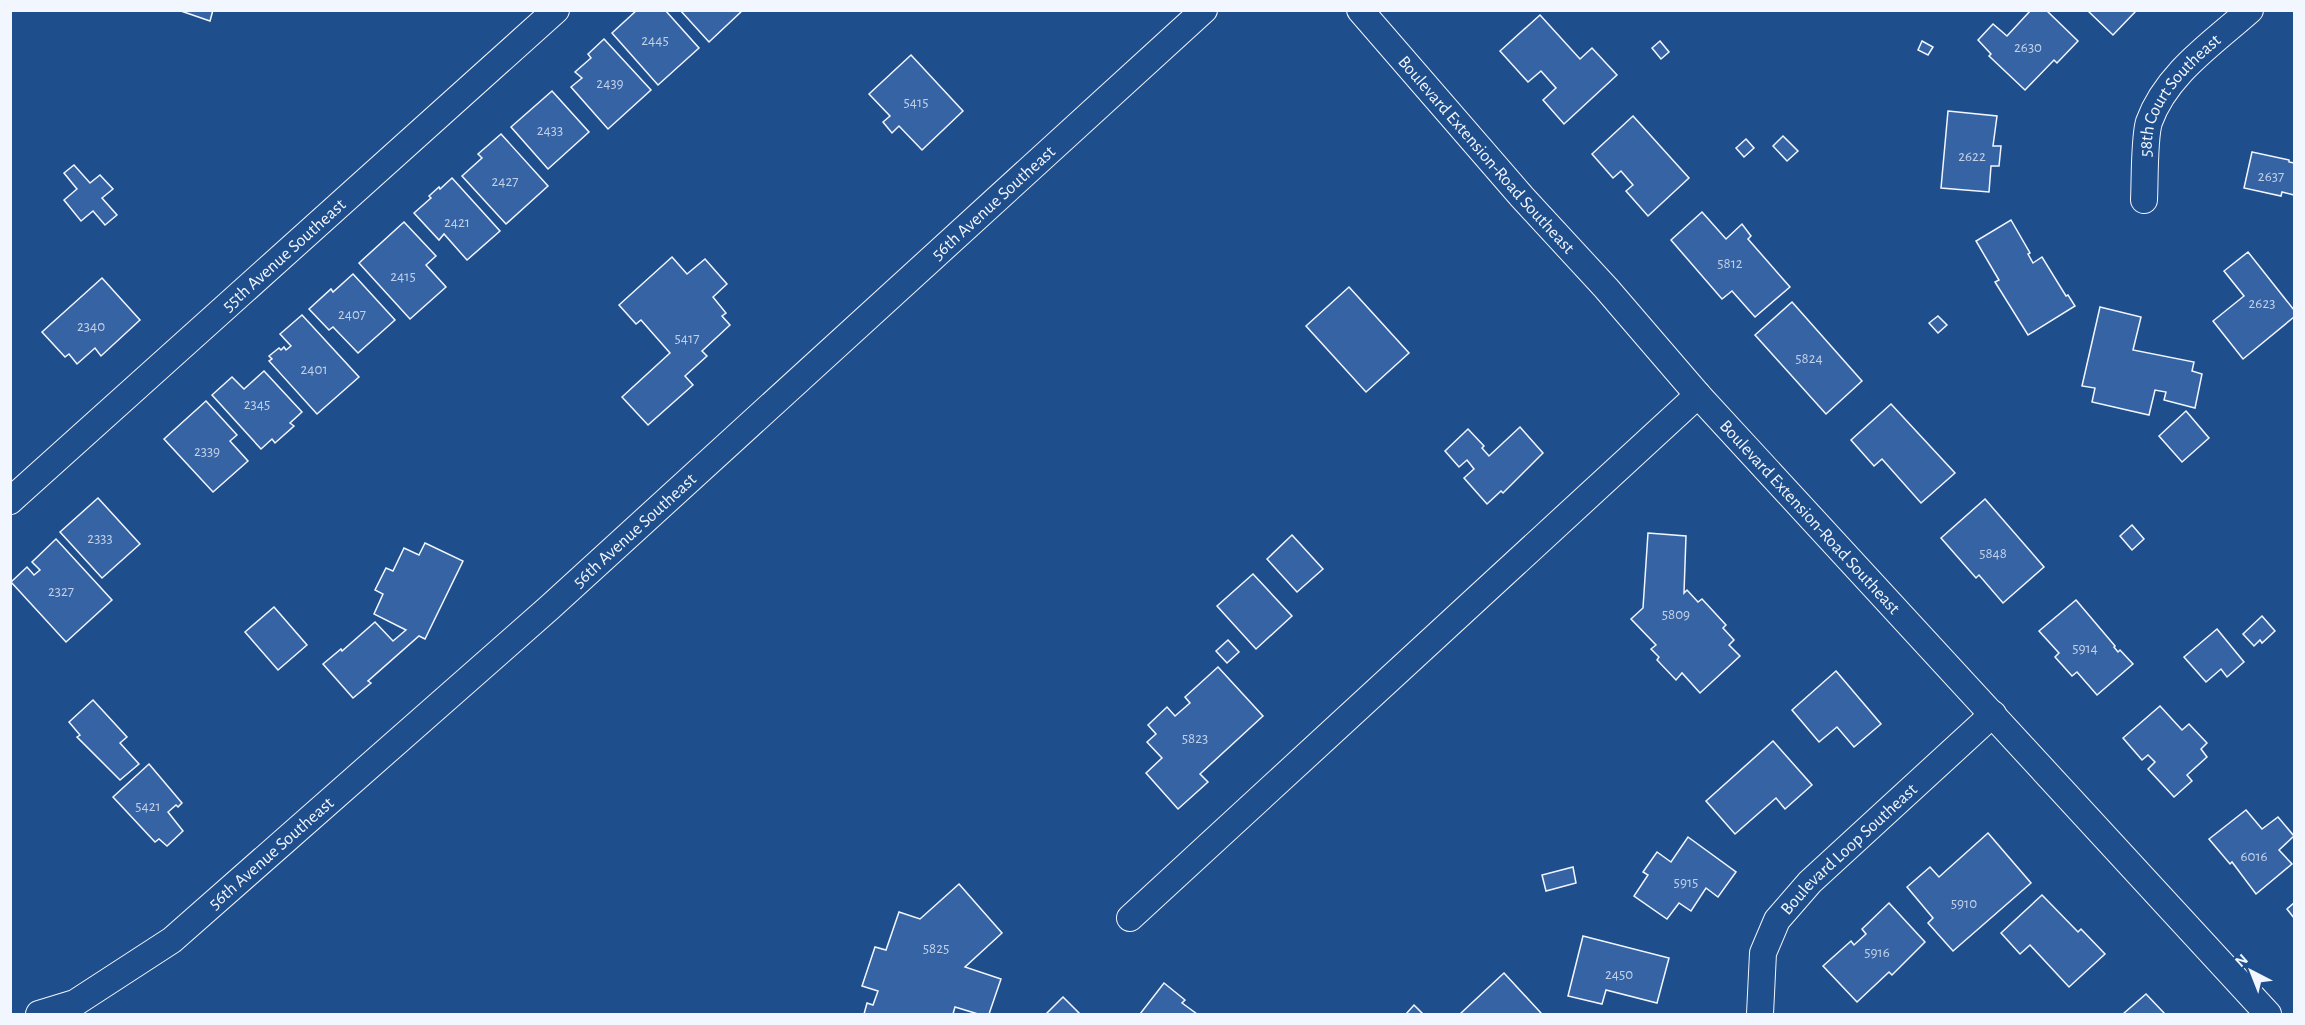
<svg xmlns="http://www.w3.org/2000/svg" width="2305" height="1025" font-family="'Alegreya Sans',sans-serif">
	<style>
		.building { fill: #3563a3; stroke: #f2f6ff; stroke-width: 1.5 }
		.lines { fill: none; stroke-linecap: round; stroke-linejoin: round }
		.minor-casing { stroke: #f2f6ff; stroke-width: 28 }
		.minor { stroke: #1f4e8c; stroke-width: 26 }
		.labels { text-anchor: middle; stroke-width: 4.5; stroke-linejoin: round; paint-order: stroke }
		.number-label { font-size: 15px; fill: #c3d1e8 }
		.street-label { font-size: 18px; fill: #f2f6ff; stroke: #1f4e8c }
	</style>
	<rect width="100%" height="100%" fill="#1f4e8c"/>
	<g class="building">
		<polygon points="178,10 213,10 210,21"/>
		<polygon points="637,10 665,10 699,48 658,85 612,33"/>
		<polygon points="680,10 743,10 709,42"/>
		<polygon points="2031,10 2046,10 2078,41 2057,63 2054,60 2025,90 1989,56 1991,54 1978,40 1993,24 2007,36"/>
		<polygon points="2087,10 2133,10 2135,12 2113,35"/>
		<polygon points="1540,15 1580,59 1592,48 1617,75 1564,124 1543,100 1556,88 1541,71 1528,82 1500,51"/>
		<polygon points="604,39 651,90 608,129 571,87 582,78 575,72 591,58 588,54"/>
		<polygon points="1660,41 1669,52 1661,59 1652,48"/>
		<polygon points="1922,41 1933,47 1928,55 1918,50"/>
		<polygon points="911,55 963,111 922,150 899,126 892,133 883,122 890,116 869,94"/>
		<polygon points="552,91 589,132 548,169 511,127"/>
		<polygon points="1948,111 1997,116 1993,146 2001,146 1999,166 1991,166 1989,192 1941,188"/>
		<polygon points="1633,116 1689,178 1648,216 1626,191 1633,185 1621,171 1613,178 1592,154"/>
		<polygon points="501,134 548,186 506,224 462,176 482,158 478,154"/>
		<polygon points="1783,136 1798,151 1787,161 1773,146"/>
		<polygon points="1746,139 1754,148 1744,157 1736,148"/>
		<polygon points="2252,152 2289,160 2289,162 2294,163 2294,160 2294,195 2282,192 2281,196 2244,188"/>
		<polygon points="74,165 90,183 100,175 113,189 102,198 117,215 105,225 93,211 81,221 64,200 77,189 64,173"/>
		<polygon points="452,178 500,231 467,260 444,234 439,240 414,213 431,198 429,196 439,187 440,189"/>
		<polygon points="1702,212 1726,239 1742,224 1751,236 1748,239 1790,287 1755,317 1732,291 1722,299 1671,240"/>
		<polygon points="2011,220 2030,253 2028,254 2033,263 2042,257 2066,296 2068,295 2075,306 2028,335 1995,282 1999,280 1976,241"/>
		<polygon points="404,222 436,256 426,265 446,287 410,319 359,263"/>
		<polygon points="2248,252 2294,310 2294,317 2243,359 2213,321 2244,296 2224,271"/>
		<polygon points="672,257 687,274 705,259 727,284 713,297 726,313 722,316 730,325 702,351 707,356 685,376 693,385 648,425 622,397 670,353 641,320 636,324 619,305"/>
		<polygon points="353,274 395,320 358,353 333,327 329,330 309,309 331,289 333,292"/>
		<polygon points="102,278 140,320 101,356 95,348 77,364 69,354 65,357 42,332"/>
		<polygon points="1349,287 1409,353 1366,392 1306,326"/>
		<polygon points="1792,302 1862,381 1826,414 1755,335"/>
		<polygon points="2100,307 2141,317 2133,350 2194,362 2192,371 2202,374 2195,408 2164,400 2166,392 2155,390 2149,415 2092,402 2095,388 2082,386"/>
		<polygon points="302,315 359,377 317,414 269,361 272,359 269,356 279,348 281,350 284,347 286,350 291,346 280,334"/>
		<polygon points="1938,316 1947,325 1938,333 1929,323"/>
		<polygon points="264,371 302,412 290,423 294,426 275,443 272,439 261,449 212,395 232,377 244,389"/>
		<polygon points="206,401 237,435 230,441 248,461 213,492 164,439"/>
		<polygon points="1891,404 1955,473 1921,503 1882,459 1874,466 1851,440"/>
		<polygon points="2186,411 2209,438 2182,462 2159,436"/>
		<polygon points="1520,427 1543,453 1503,493 1501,491 1487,504 1464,478 1474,469 1467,460 1459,467 1445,451 1468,429 1484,446 1482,448 1489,456"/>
		<polygon points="98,498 140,544 102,578 60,532"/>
		<polygon points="1985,499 2044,567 2003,603 1979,575 1976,578 1941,538"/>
		<polygon points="2132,525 2144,539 2132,550 2120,536"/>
		<polygon points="1648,533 1686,536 1684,593 1687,590 1698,602 1702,599 1726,625 1723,628 1734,640 1729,645 1740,656 1700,693 1682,673 1676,680 1657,660 1659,657 1651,649 1656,645 1631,619 1643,608"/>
		<polygon points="1292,535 1323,569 1297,592 1267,559"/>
		<polygon points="56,539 112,600 66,642 11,582 27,567 34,575 40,570 32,562"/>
		<polygon points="425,543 463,561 425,639 419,636 368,681 371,683 353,698 323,664 341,649 342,651 375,622 393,641 406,630 374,614 383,594 375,590 386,568 393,571 404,548 419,555"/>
		<polygon points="1253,574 1292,616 1256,649 1217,606"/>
		<polygon points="2076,600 2115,646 2114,647 2118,652 2120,650 2133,664 2097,695 2077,672 2072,676 2055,657 2059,653 2039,631"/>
		<polygon points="274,607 307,645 278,670 245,632"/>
		<polygon points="2262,616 2275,631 2262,643 2260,640 2254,646 2243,634"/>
		<polygon points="2217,629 2244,662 2227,677 2221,669 2206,682 2184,657"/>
		<polygon points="1228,640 1239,652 1227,663 1216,651"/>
		<polygon points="1218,667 1263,716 1200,774 1208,782 1178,809 1146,773 1162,758 1147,742 1156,734 1148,725 1167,707 1175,716 1190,703 1185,697"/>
		<polygon points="1836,671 1881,724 1854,747 1837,727 1819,742 1792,710"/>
		<polygon points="93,700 127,737 120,743 139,764 120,780 77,737 80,735 69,722"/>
		<polygon points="2160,706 2182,730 2189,724 2207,743 2201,749 2207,757 2187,775 2192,781 2174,797 2148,769 2155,762 2148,755 2142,760 2123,738"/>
		<polygon points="1773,741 1812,785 1785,809 1776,798 1735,834 1706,801"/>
		<polygon points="149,764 182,803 178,807 176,805 168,812 183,831 167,846 159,839 155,842 113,797"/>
		<polygon points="2246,810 2262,829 2278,817 2294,836 2279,850 2292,864 2256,894 2232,862 2230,864 2209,839"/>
		<polygon points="1988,833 2031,883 1953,951 1928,923 1933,918 1907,887 1930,867 1939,877"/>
		<polygon points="1688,837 1736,872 1718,897 1706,888 1691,911 1679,903 1667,919 1634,896 1648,875 1643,872 1657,852 1671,862"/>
		<polygon points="1573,867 1576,883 1546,891 1542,875"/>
		<polygon points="959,884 1002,933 965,967 1001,979 989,1014 978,1014 955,1007 953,1014 864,1014 867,1003 873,1005 878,991 862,986 875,947 886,950 899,912 920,919"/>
		<polygon points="2042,895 2078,932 2081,929 2105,954 2069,987 2030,945 2020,954 2001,933"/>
		<polygon points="1889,903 1925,942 1892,975 1889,972 1857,1002 1823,966 1851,941 1854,945 1866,934 1862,929"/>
		<polygon points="2294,903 2294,918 2287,909"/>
		<polygon points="1583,936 1669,958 1657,1003 1606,990 1602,1004 1568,996"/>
		<polygon points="1504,973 1541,1013 1539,1014 1460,1014"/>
		<polygon points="1164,983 1185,1000 1182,1003 1197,1014 1140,1014"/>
		<polygon points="2146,994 2165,1014 2123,1014"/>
		<polygon points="1063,997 1080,1014 1046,1014"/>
		<polygon points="1414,1005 1423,1014 1406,1014"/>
	</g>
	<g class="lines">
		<g class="minor-casing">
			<g id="minor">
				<path id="s1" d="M1360,10L1522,197L1606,288L1698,395L2268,1014"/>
				<path id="s2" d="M2144,200C2145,182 2144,138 2149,122C2166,74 2213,43 2250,10"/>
				<path id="s3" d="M10,501L556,10"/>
				<polyline points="1130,918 1698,395"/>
				<path id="s4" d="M39,1014L75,1003L172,940L549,608L1204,10"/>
				<path id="s5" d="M1760,1014L1763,953L1777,920L1810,882L1993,714"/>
			</g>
		</g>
		<use href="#minor" class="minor"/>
	</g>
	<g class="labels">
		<g class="number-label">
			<text x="655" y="45">2445</text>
			<text x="2028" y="52">2630</text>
			<text x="610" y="88">2439</text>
			<text x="916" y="107">5415</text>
			<text x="550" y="135">2433</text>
			<text x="1972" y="161">2622</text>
			<text x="2271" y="181">2637</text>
			<text x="505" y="186">2427</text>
			<text x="457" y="227">2421</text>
			<text x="1730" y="268">5812</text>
			<text x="403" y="281">2415</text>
			<text x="2262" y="308">2623</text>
			<text x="352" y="319">2407</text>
			<text x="91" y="331">2340</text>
			<text x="687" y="343">5417</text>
			<text x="1809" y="363">5824</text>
			<text x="314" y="374">2401</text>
			<text x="257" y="409">2345</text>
			<text x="207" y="456">2339</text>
			<text x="100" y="543">2333</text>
			<text x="1993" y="558">5848</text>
			<text x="61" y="596">2327</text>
			<text x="1676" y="619">5809</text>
			<text x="2085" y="653">5914</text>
			<text x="1195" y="743">5823</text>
			<text x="148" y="811">5421</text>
			<text x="2254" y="861">6016</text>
			<text x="1686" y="887">5915</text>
			<text x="1964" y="908">5910</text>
			<text x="936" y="953">5825</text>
			<text x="1877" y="957">5916</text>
			<text x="1619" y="979">2450</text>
		</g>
		<g class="street-label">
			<text dy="6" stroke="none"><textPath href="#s2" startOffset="116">58th Court Southeast</textPath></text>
			<text dy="6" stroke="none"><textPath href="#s1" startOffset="192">Boulevard Extension-Road Southeast</textPath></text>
			<text dy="6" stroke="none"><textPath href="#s4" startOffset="1257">56th Avenue Southeast</textPath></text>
			<text dy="6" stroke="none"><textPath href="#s3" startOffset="368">55th Avenue Southeast</textPath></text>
			<text dy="6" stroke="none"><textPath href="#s1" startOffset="678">Boulevard Extension-Road Southeast</textPath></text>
			<text dy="6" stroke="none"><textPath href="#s4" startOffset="771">56th Avenue Southeast</textPath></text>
			<text dy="6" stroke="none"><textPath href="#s5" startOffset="198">Boulevard Loop Southeast</textPath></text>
			<text dy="6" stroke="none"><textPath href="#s4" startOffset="285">56th Avenue Southeast</textPath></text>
		</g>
	</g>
	<rect width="2305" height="1025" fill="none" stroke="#f2f6ff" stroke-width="24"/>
	<g transform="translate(2251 971) rotate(318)" stroke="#1f4e8c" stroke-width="4.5" paint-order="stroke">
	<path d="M0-4.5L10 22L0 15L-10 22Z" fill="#f2f6ff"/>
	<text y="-9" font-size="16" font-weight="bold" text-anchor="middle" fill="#f2f6ff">N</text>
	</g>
</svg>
